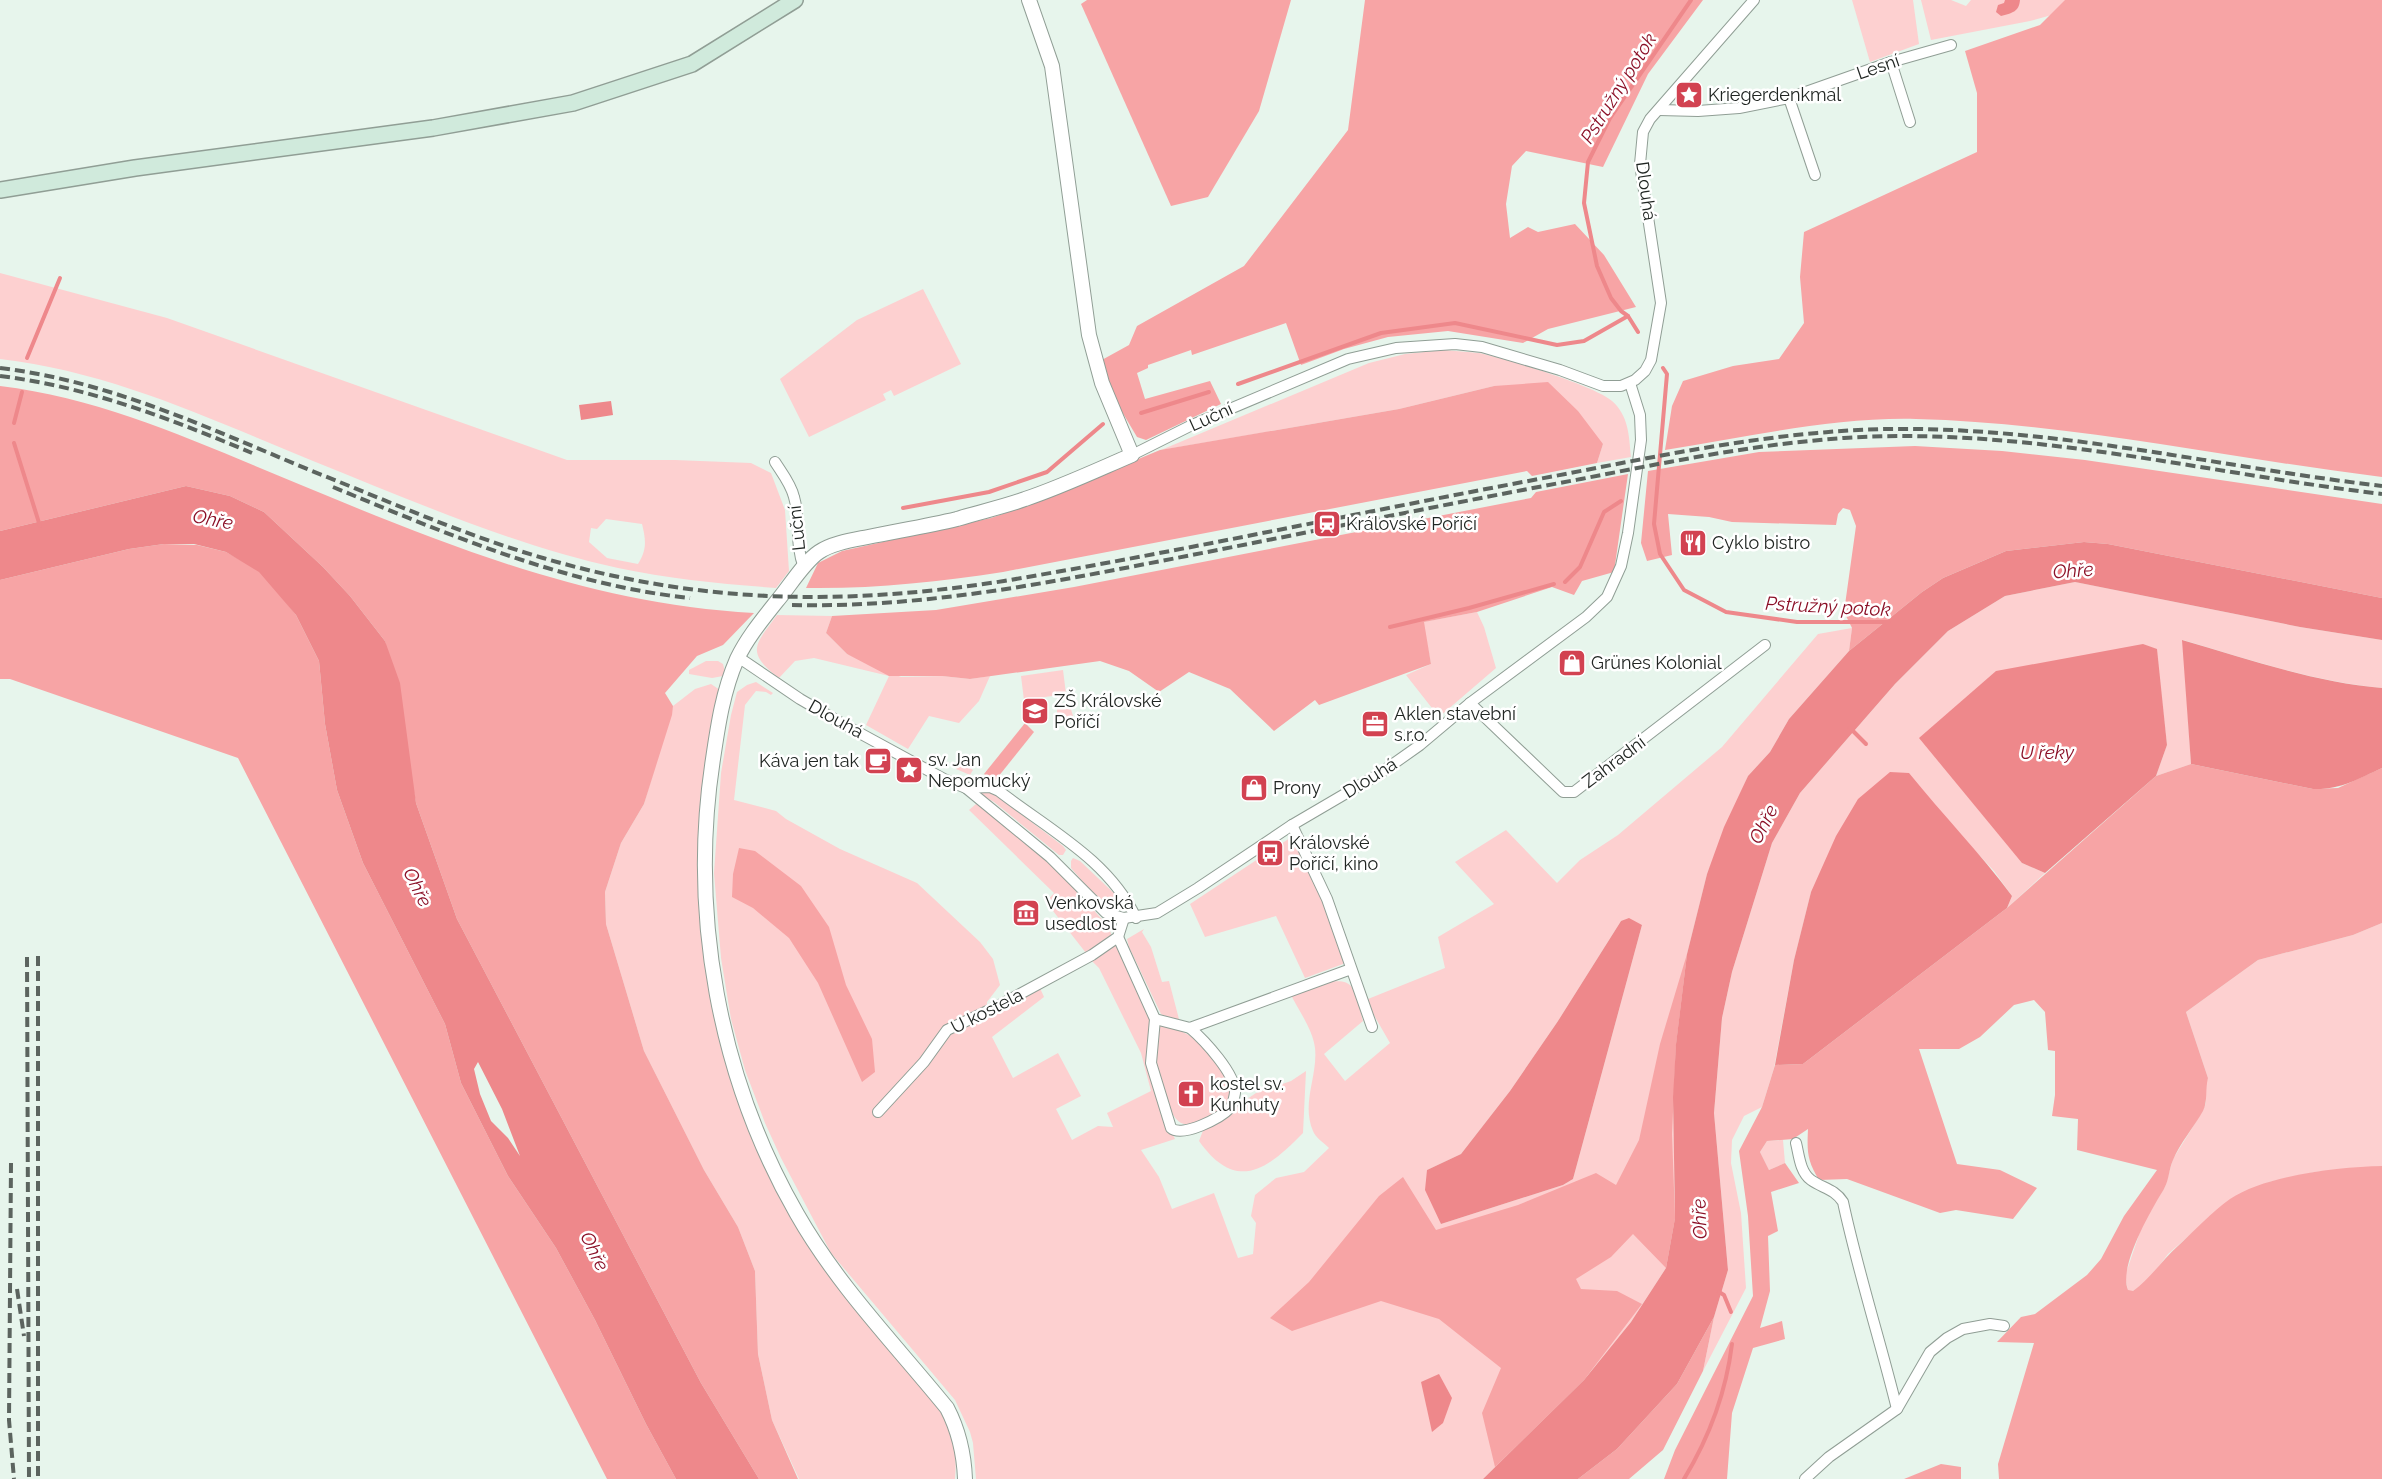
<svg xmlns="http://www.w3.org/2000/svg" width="2382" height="1479" font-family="Raleway,sans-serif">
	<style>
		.green { fill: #fdd0d0; fill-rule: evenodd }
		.forest { fill: #f7a4a5 }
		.water { fill: #ee888b; fill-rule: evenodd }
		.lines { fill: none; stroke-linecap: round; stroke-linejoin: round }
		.stream { stroke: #ee888b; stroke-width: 4 }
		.minor-casing { stroke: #909e95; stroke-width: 12 }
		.tertiary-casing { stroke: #909e95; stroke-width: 16 }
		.secondary-casing { stroke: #909e95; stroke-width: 18 }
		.minor { stroke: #fff; stroke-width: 10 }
		.tertiary { stroke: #fff; stroke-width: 14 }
		.secondary { stroke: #d0eadc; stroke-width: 15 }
		.rail { stroke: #5c645f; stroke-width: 4; stroke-dasharray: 10 5; stroke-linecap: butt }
		.labels { text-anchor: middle; stroke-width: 5; stroke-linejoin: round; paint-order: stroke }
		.street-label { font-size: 18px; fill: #212623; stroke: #fff }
		.poi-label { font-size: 18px; fill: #212623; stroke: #fff; text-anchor: start }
		.water-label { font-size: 19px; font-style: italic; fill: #8b1027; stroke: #fff }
	</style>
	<rect width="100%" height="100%" fill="#e7f5ec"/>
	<g class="green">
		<polygon points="1852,0 1913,0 1919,44 1870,62"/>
		<polygon points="1921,0 1951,0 1966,6 1971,0 2095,0 2098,2 2030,21 1931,40"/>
		<path d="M0,273L167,318L567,460H675L751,463L771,473L785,510L789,571L776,588C723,584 670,579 618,568C513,545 413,501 313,461C210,419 112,372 0,359ZM606,519L642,524C646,540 647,550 638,564L607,558L589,542L591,528L597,529Z"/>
		<polygon points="923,289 961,364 894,396 891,390 883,394 886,400 809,437 780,379 857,320"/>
		<path d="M1444,350C1456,351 1467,352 1479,353C1504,358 1594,385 1612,401C1629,416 1629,436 1631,457L1597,463L1603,444L1494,386L1399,409L1161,450L1369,363L1405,354Z"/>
		<path d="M2075,582L2300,627L2382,640V688C2314,682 2248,659 2183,640L2191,764L2156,776L2167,745L2156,649L2022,863L2045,873L2007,908L2012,896L1994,871L1953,827L1811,892L1794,960L1774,1068L1762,1107L1744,1116L1732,1140L1731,1163L1741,1213L1746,1288L1703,1371L1714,1317L1728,1270L1714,1113L1722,1018L1732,972L1772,843L1800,793L1895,684L1948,631L2005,596Z"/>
		<polygon points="1477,612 1484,627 1496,668 1439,717 1406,675 1431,664 1423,622"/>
		<path d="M777,615L832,616L826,633L847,654L901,677L942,676L970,679L990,676L979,701L959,723L929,716L908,749L866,725L889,676L814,658L795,661L779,678C745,652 755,645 777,615Z"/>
		<path d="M1852,628L1849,651L1789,719L1770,752L1748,776L1707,874L1687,954L1676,1044L1673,1097L1675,1218L1666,1268L1631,1322L1584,1380L1483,1479H976L973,1443L970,1432L955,1400L831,1253L781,1158L765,1123L745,1070L731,1019L721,958L714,873L721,773L731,715L737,692L747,685L756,682L773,693L771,695L766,692L756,691L745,705L734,800L776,811L786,819L840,849L917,883L980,942L993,959L1000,985L987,1002L986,1017L1040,988L1044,997L992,1037L1013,1078L1058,1053L1081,1096L1056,1109L1072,1140L1098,1126L1113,1127L1107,1113L1151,1091L1141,1053L1099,968L1090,959L1116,945L1152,1020L1148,1059L1167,1123L1175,1139L1141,1150L1159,1177L1172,1209L1214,1193L1238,1258L1253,1254L1256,1223L1251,1216L1255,1195L1276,1178L1304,1172L1329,1148C1324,1143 1315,1137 1313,1131C1301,1103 1318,1076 1315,1048C1313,1030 1299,1011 1291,995C1305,990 1341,972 1352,987C1358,995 1360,1011 1363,1021L1324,1054L1345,1081L1390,1043L1371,1010L1368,999L1445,968L1438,937L1494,904L1455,862L1506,830L1557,883L1580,860L1618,835L1722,747L1818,634ZM1621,921L1642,925L1573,1179L1563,1185L1441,1224L1427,1170L1461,1154L1510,1091L1558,1021Z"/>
		<polygon points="706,661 718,661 723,664 725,672 723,676 712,678 689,674 689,670"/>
		<polygon points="1063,670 1066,694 1024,700 1021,676"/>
		<path d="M711,684L720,690C711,748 698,807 698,867C697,959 724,1090 769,1170C783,1196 804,1219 821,1243C858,1294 895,1346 932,1397C950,1428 958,1442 955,1479H799L772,1420L758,1354L755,1271L738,1227L704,1170L644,1051L606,924L605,892L621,843L644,804L673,706L695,689Z"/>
		<polygon points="1069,703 1074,719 1061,722 1057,714 1057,704"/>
		<polygon points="960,763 973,770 970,775 956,769"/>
		<polygon points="986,790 1000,798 1063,846 1066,850 1063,855 1059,855 994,802 980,794 981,791"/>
		<polygon points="976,804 982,806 1060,873 1108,926 1112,936 1108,940 1086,953 1046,902 1054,893 969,810"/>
		<polygon points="1293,836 1323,902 1345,961 1343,964 1305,978 1276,916 1205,937 1190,904"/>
		<path d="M1073,858L1080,861L1119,898L1125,908L1123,910C1101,904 1086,885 1071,868V861Z"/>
		<polygon points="2382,923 2382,1166 2315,1172 2269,1182 2231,1199 2168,1254 2148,1281 2133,1291 2128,1291 2125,1276 2143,1223 2165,1187 2173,1159 2202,1112 2206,1103 2205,1086 2208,1078 2186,1012 2258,960 2353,935"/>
		<polygon points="1144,929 1142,932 1151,947 1162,982 1169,981 1180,1023 1161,1014 1129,947 1127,939"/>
		<path d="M1160,1026C1188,1029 1205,1044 1220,1067C1228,1080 1233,1087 1228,1103C1218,1112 1195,1129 1181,1123C1174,1119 1171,1111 1169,1104C1157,1075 1153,1056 1160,1026Z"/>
		<path d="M1306,1071L1303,1133C1267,1170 1236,1193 1199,1141L1204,1128L1256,1093L1291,1081Z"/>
		<polygon points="1783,1140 1785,1163 1769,1170 1760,1152 1767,1141"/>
	</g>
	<g class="forest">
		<polygon points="1087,0 1291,0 1259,111 1208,197 1171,206 1081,4"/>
		<polygon points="1365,0 1703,0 1648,74 1603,167 1526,151 1512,166 1506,204 1510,238 1528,227 1538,232 1575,224 1604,255 1636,307 1548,329 1523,343 1448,331 1388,337 1344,349 1301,365 1286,323 1192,355 1191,350 1148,365 1148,368 1137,373 1145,399 1210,381 1221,404 1146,440 1137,437 1118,405 1100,361 1129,345 1137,326 1244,266 1348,130"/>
		<path d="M2065,0H2382V477C2227,458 2073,423 1916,419C1832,417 1748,437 1665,450L1672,406L1683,381L1733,366L1779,359L1804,323L1800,277L1804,232L1977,152V93L1965,51L2040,25Z"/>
		<path d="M1548,382L1578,411L1603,444L1597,463L1532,476L1527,471L1003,572C937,582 873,589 806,588L818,563L842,551L991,518L1028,505L1160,450L1399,409L1494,386Z"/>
		<path d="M0,386C107,399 203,445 301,485C450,547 592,604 754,613L723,645L697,656L665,693L673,706L672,715L644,804L621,843L605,892L606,924L644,1051L704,1170L738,1227L755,1271L758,1354L772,1420L798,1479H759L701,1383L457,919L416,803L385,641L350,596L323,567L264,512L230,496L186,486L0,531Z"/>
		<polygon points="1915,446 2002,451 2085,460 2382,504 2382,598 2108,544 2084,542 2006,551 1943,578 1922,592 1849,651 1852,628 1844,612 1856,526 1850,510 1843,508 1838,514 1836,525 1732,522 1709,517 1668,514 1672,555 1647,561 1641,543 1648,471 1759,452"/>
		<polygon points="1628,474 1614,572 1582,581 1574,595 1552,587 1477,612 1424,622 1431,664 1319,705 1315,700 1274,731 1230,689 1189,672 1159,692 1129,671 1100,661 970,679 942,676 889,676 847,654 826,633 832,616 936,610 1074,587 1531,498 1536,492"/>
		<polygon points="164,544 197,545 226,552 262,572 296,615 319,661 325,724 337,790 363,863 445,1024 461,1083 508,1176 556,1248 595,1320 646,1424 676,1479 607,1479 238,758 10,679 0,679 0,580 129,549"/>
		<polygon points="1025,723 1034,732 994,782 984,774"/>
		<path d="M2191,764L2313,789L2338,788L2382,768V923L2353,935L2258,960L2186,1012L2208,1078C2205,1089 2208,1101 2203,1111C2194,1127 2180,1143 2173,1160C2169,1169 2169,1180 2164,1189C2151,1210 2118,1267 2128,1290L2133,1291C2151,1278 2162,1260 2179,1245C2195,1230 2212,1212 2230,1199C2266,1175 2339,1167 2382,1166V1479H1999L1998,1464L2034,1343L1997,1342L2021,1317L2035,1314L2087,1275L2101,1259L2124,1216L2157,1170L2077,1150L2078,1119L2052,1116L2055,1095V1051L2048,1050L2045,1012L2034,1000L2014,1005L1980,1037L1959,1049H1919L1957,1164L2000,1170L2037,1188L2013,1219L1956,1210L1940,1213L1847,1179L1819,1180C1807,1160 1807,1152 1808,1129L1793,1139L1767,1141L1760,1152L1769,1170L1785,1163L1799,1183L1771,1192L1778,1231L1768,1236L1770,1291L1760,1328L1782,1321L1785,1339L1753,1348L1732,1413L1727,1479H1664L1675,1450L1753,1296L1748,1216L1739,1151L1762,1107L1775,1065L1803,1064L2007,908L2156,776Z"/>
		<polygon points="739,848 755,851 801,886 829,927 846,985 872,1039 875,1072 862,1082 818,983 789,938 753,908 732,897 733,874"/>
		<polygon points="1687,954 1676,1045 1672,1134 1675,1218 1666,1268 1633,1234 1611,1257 1576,1279 1581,1289 1617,1291 1642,1304 1584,1380 1495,1467 1482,1413 1501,1368 1439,1319 1381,1301 1292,1331 1270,1318 1309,1282 1379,1196 1403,1177 1436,1230 1518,1205 1596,1173 1616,1185 1639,1140 1660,1044"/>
		<polygon points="1714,1317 1703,1371 1663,1450 1629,1479 1578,1479 1617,1449 1677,1384"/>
		<polygon points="1941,1464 1961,1467 1961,1479 1904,1479"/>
	</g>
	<g class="water">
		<path d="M2005,0H2020C2019,12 2012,13 2001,16L1996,12L1998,5L2004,3Z"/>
		<polygon points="611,401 613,415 581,420 579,405"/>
		<path d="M186,486L230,496L264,512L323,567L350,596L385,641L400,683L416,803L457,919L701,1383L759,1479H676L646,1424L595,1320L556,1248L508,1176L461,1083L445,1024L363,863L337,790L325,724L319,661L296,615L259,572L226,552L194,544H164L129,549L0,580V531ZM478,1062L502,1109L520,1156L508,1138L491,1121L480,1094L474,1069Z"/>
		<polygon points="2084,542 2108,544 2382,598 2382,640 2300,627 2075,582 2005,596 1948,631 1895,684 1800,793 1772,843 1732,972 1722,1018 1714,1113 1728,1270 1714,1317 1677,1384 1617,1449 1578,1479 1483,1479 1584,1380 1631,1322 1666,1268 1675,1218 1673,1097 1676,1044 1687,954 1707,874 1724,827 1748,776 1770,752 1789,719 1849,651 1922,592 1943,578 2006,551"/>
		<path d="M2182,640C2248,659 2314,682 2382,688V768C2358,779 2340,790 2313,789L2191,764Z"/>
		<polygon points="2143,644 2157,649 2167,745 2156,776 2045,873 2022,863 1919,738 1996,671"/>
		<path d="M1890,772L1909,773C1943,815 1980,853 2012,896L2007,908L1803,1064L1775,1065L1794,960L1811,892L1836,836L1858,799Z"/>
		<polygon points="1629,918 1642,925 1573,1179 1563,1185 1441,1224 1425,1190 1427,1170 1461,1154 1510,1091 1558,1021 1621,921"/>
		<polygon points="1439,1374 1452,1398 1443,1423 1432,1432 1421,1382"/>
	</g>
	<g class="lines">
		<g class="stream">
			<polyline points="1638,332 1628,316 1621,311 1611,298 1597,266 1584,203 1588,162 1610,118 1691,0"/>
			<polyline points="27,358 60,278"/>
			<polyline points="1663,368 1667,374 1654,524 1660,554 1684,590 1726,612 1797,622 1889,622"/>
			<polyline points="1238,384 1381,333 1455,323 1557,345 1584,341 1628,316"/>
			<polyline points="1141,413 1209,392"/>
			<polyline points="14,423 22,392"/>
			<polyline points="14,443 40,526"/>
			<polyline points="903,508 989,492 1047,472 1103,424"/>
			<polyline points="1565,582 1580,567 1604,512 1621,501"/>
			<polyline points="1390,627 1469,608 1554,584"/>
			<polyline points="1850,728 1866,744"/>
			<polyline points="1719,1292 1724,1295 1731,1312"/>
			<path d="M1684,1479C1710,1436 1726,1393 1732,1344"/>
		</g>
		<g class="minor-casing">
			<g id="minor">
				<polyline points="1891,62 1910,122"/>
				<polyline points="1789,98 1815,175"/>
				<polyline points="1659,110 1698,111 1739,108 1789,98 1891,62 1951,45"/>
				<polyline points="1132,455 1192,425 1348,359 1396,348 1455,344 1482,347 1560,370 1603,386 1621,386 1635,380 1645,371 1651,360 1661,303 1640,164 1643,132 1650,119 1754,0"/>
				<path d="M775,462C782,473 791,484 794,497C801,520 794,542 804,568"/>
				<polyline points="738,657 800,699 843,724 944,779 966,788 1050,857 1106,913 1124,918 1157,913 1198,888 1292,825 1379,774 1420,745 1470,703 1586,617 1607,597 1621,566 1628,533 1641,440 1640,415 1630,383"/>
				<polyline points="1470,703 1563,792 1574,792 1765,645"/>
				<path d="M966,788L990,787L999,791C1048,829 1109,860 1136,918"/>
				<polyline points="1292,825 1327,899 1372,1027"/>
				<path d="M1118,937L1155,1019L1151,1063L1171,1128C1182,1138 1221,1118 1230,1108C1233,1105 1234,1098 1235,1093C1236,1074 1204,1040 1190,1028"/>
				<polyline points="1155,1019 1190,1028 1351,969"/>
				<polyline points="878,1112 924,1062 947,1030 996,1007 1092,955 1118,937 1124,918"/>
				<path d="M1796,1143C1799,1155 1800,1172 1811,1180C1822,1188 1835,1189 1843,1202C1858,1272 1880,1340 1897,1409"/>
				<polyline points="1805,1479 1829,1457 1897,1409 1930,1352 1947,1338 1963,1329 1990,1324 2004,1326"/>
			</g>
		</g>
		<g class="tertiary-casing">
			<path id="tertiary" d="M965,1479C964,1453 959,1431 947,1408C895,1344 838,1286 797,1214C719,1078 689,914 713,759C718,725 723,691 737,659C747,638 762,620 777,601C789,587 804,562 819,552C832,543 853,540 868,537C897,531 928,526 957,519C979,512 1003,507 1025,499C1061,487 1097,470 1132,455L1102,383L1089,335L1052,66L1029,0"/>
		</g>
		<g class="secondary-casing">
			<polyline id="secondary" points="0,190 135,168 433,128 573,103 692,64 795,0"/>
		</g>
		<use href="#minor" class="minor"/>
		<use href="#tertiary" class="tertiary"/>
		<use href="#secondary" class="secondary"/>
		<g class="rail">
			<path d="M0,368C115,382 216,432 322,475C395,504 467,536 543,558C701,604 843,606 1004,581C1189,550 1371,510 1555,476C1674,453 1794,427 1916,429C2073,431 2227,468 2382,486"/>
			<path d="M0,376C89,387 171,419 252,453"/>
			<path d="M333,487C447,534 566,585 690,598"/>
			<path d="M792,605C917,608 1038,585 1161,561C1301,534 1441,505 1581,479C1668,462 1756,444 1844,438C2025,426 2204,473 2382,494"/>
			<polyline points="38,956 38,1479"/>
			<polyline points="27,957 29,1479"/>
			<polyline points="11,1163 9,1420 14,1479"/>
			<polyline points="17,1289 24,1336"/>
		</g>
	</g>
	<defs>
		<g id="sight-square" transform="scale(1.4375)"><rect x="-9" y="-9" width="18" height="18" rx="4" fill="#d24251" stroke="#fff"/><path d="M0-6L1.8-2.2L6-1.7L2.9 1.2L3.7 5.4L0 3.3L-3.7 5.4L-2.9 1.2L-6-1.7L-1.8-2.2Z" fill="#fff"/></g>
		<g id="station-square" transform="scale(1.4375)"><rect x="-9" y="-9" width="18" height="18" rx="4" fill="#d24251" stroke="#fff"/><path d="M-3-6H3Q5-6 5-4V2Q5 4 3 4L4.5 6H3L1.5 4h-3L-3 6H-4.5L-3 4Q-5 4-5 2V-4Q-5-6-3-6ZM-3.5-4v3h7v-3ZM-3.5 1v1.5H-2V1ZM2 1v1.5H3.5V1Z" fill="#fff"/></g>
		<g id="restaurant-square" transform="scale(1.4375)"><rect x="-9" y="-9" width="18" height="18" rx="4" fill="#d24251" stroke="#fff"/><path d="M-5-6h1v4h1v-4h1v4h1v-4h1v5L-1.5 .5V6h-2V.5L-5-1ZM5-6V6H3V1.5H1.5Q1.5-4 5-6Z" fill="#fff"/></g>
		<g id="shop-square" transform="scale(1.4375)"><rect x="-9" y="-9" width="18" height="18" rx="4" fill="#d24251" stroke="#fff"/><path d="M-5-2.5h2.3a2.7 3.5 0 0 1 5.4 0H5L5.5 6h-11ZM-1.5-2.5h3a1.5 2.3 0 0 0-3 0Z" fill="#fff"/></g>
		<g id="school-square" transform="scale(1.4375)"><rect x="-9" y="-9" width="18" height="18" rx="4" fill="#d24251" stroke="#fff"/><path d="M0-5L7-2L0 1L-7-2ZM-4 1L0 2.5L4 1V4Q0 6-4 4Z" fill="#fff"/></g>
		<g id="office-square" transform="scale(1.4375)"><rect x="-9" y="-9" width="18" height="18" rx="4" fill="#d24251" stroke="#fff"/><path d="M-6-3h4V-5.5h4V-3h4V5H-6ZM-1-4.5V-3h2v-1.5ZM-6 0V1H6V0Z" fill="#fff"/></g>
		<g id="cafe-square" transform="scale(1.4375)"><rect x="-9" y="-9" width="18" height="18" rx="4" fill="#d24251" stroke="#fff"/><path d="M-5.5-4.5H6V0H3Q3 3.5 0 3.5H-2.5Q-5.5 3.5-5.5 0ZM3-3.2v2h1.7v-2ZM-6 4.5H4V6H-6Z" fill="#fff"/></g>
		<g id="bus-square" transform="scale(1.4375)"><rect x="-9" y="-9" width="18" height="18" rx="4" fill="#d24251" stroke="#fff"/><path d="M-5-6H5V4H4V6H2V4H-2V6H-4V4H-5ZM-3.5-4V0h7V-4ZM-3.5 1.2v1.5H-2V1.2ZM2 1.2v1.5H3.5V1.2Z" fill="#fff"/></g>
		<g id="museum-square" transform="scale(1.4375)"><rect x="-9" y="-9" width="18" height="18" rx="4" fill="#d24251" stroke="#fff"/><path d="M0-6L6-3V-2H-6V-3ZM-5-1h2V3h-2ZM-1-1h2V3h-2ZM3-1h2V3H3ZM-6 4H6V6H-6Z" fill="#fff"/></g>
		<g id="church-square" transform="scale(1.4375)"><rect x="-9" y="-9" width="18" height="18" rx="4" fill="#d24251" stroke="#fff"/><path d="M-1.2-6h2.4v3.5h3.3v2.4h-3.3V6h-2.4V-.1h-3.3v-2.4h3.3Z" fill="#fff"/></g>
	</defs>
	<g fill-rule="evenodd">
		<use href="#sight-square" x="1689" y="95"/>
		<use href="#station-square" x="1327" y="524"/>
		<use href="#restaurant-square" x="1693" y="543"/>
		<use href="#shop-square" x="1572" y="663"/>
		<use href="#school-square" x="1035" y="711"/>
		<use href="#office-square" x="1375" y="724"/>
		<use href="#cafe-square" x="878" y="761"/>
		<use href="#sight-square" x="909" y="770"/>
		<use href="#shop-square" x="1254" y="788"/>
		<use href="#bus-square" x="1270" y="853"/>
		<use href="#museum-square" x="1026" y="913"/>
		<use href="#church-square" x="1191" y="1094"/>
	</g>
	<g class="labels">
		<g class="street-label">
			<text transform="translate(1878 67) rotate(-19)" y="6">Lesní</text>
			<text transform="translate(1646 191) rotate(82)" y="6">Dlouhá</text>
			<text transform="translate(1211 417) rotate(-24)" y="6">Luční</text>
			<text transform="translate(797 528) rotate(-96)" y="6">Luční</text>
			<text transform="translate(836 719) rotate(29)" y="6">Dlouhá</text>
			<text transform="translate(1614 762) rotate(-37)" y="6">Zahradní</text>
			<text transform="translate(1370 778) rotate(-32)" y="6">Dlouhá</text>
			<text transform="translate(987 1011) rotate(-27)" y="6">U kostela</text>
		</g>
		<g class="poi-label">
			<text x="1708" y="101">Kriegerdenkmal</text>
			<text x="1346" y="530">Královské Poříčí</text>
			<text x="1712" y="549">Cyklo bistro</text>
			<text x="1591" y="669">Grünes Kolonial</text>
			<text x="1054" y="707">ZŠ Královské<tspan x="1054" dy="21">Poříčí</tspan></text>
			<text x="1394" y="720">Aklen stavební<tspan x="1394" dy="21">s.r.o.</tspan></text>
			<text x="928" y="766">sv. Jan<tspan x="928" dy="21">Nepomucký</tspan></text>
			<text x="859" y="767" text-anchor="end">Káva jen tak</text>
			<text x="1273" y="794">Prony</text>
			<text x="1289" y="849">Královské<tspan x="1289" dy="21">Poříčí, kino</tspan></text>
			<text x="1045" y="909">Venkovská<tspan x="1045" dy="21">usedlost</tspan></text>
			<text x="1210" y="1090">kostel sv.<tspan x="1210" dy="21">Kunhuty</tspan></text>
		</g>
		<g class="water-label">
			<text transform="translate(1618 88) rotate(-58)" y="7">Pstružný potok</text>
			<text transform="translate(213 519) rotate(11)" y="7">Ohře</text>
			<text transform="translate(2073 570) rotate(-4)" y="7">Ohře</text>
			<text transform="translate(1828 606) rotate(3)" y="7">Pstružný potok</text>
			<text x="2047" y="759">U řeky</text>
			<text transform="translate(1763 824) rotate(-63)" y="7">Ohře</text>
			<text transform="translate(418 887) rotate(64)" y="7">Ohře</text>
			<text transform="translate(1699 1219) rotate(-92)" y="7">Ohře</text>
			<text transform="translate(595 1251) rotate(64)" y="7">Ohře</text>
		</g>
	</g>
</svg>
